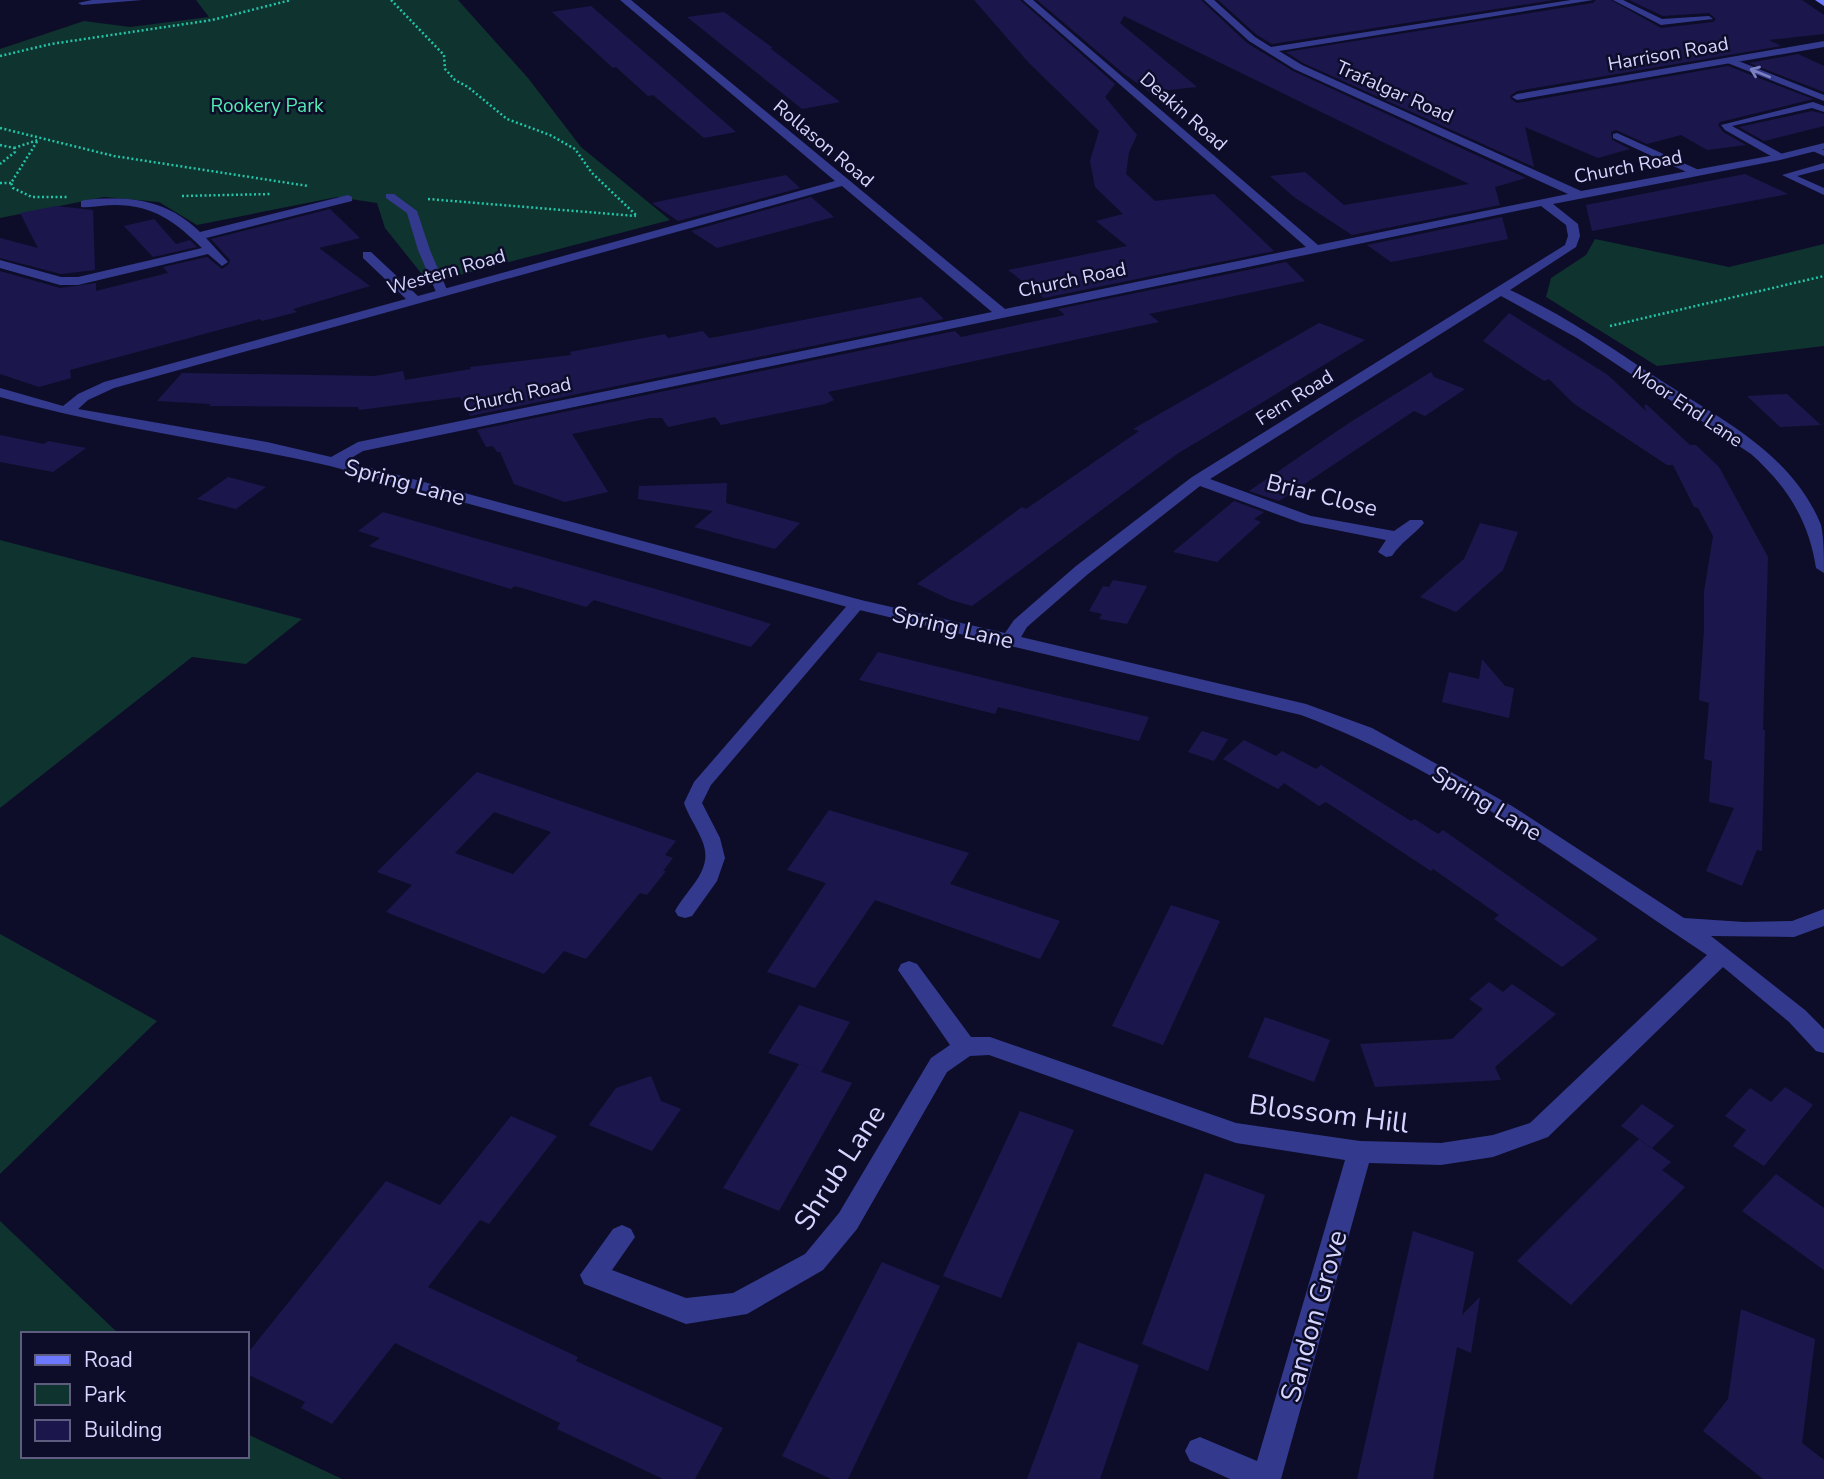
<svg xmlns="http://www.w3.org/2000/svg" width="1824" height="1479" font-family="'Nunito Sans',sans-serif">
	<style>
		.green { fill: #0f332e }
		.building { fill: #1b174c; fill-rule: evenodd }
		.lines { fill: none; stroke-linecap: round; stroke-linejoin: round }
		.path { stroke: #22c5a8; stroke-width: 2.5; stroke-dasharray: 2 2.5; stroke-linecap: butt }
		.service { fill: #333a8d; fill-rule: evenodd }
		.minor { fill: #333a8d; fill-rule: evenodd }
		.secondary { fill: #6c79ff; fill-rule: evenodd }
		.oneway { stroke: #7c80c0 }
		.labels { text-anchor: middle; stroke-width: 5; stroke-linejoin: round; paint-order: stroke }
		.far-street-label { font-size: 19px; fill: #d5d5ff; stroke: #0e0d29 }
		.far-park-label { font-size: 19px; fill: #53ecb4; stroke: #0e0d29 }
		.street-label { font-size: 23px; fill: #d5d5ff; stroke: #0e0d29 }
		.near-street-label { font-size: 28px; fill: #d5d5ff; stroke: #0e0d29 }
	</style>
	<rect width="100%" height="100%" fill="#0e0d29"/>
	<g class="green">
		<polygon points="196,0 458,0 528,78 581,147 670,220 429,283 385,228 377,203 337,197 197,225 159,202 104,197 0,218 0,49 84,21 130,27 209,17"/>
		<polygon points="1595,239 1729,267 1824,244 1824,346 1657,366 1546,297 1551,278 1586,255"/>
		<polygon points="0,540 302,619 246,664 192,657 0,808"/>
		<polygon points="0,934 157,1021 0,1174"/>
		<polygon points="0,1221 119,1334 23,1334 23,1456 247,1456 247,1434 342,1479 0,1479"/>
	</g>
	<g class="building">
		<polygon points="974,0 1020,0 1115,84 1105,97 1137,135 1129,152 1126,174 1155,201 1214,194 1274,251 1044,298 1008,270 1127,246 1096,221 1123,214 1095,187 1090,161 1099,131 1029,63"/>
		<polygon points="1037,0 1201,0 1247,43 1293,71 1526,178 1495,187 1500,205 1352,235 1294,197 1270,176 1305,172 1344,205 1469,184 1124,16 1120,23 1197,87 1150,92 1124,74"/>
		<polygon points="1218,0 1554,0 1272,44 1257,35"/>
		<polygon points="1596,0 1611,0 1661,28 1713,22 1716,19 1709,13 1663,16 1629,0 1802,0 1824,15 1824,34 1769,40 1781,46 1517,91 1510,96 1511,99 1517,103 1728,66 1813,99 1720,122 1718,125 1723,132 1746,145 1707,150 1681,135 1647,144 1616,130 1611,132 1612,140 1630,149 1598,158 1525,127 1534,167 1303,63 1286,52 1593,3"/>
		<polygon points="591,6 673,77 736,132 704,138 653,95 648,96 616,67 613,68 552,12"/>
		<polygon points="724,12 773,48 770,48 840,102 802,109 687,17"/>
		<polygon points="1798,54 1824,66 1824,92 1749,63"/>
		<polygon points="1812,111 1824,114 1824,126 1764,141 1739,127"/>
		<polygon points="1745,174 1788,194 1592,231 1586,205"/>
		<polygon points="786,175 800,188 678,221 652,203"/>
		<polygon points="811,197 834,217 717,248 691,231"/>
		<polygon points="56,206 93,210 95,270 61,274 0,258 0,238 38,248 20,213"/>
		<polygon points="330,209 360,238 319,248 370,286 293,309 297,312 262,321 260,319 70,370 71,378 39,387 0,374 0,271 60,288 96,283 96,291 168,273 163,267 207,257 222,269 229,264 230,260 211,239"/>
		<polygon points="1502,217 1508,239 1391,262 1367,245"/>
		<polygon points="154,219 176,244 190,240 197,247 153,257 124,226"/>
		<polygon points="1286,262 1305,281 1149,314 1159,322 828,392 834,400 825,404 721,425 715,417 668,427 662,418 650,418 572,434 608,492 565,502 514,484 500,452 497,452 493,446 486,447 477,430 955,331 961,337 1065,315 1058,309"/>
		<polygon points="921,297 944,319 470,416 460,397 359,410 358,407 209,406 211,404 157,401 182,373 375,376 403,371 405,380 471,369 470,367 571,355 570,352 665,334 668,338 703,331 709,338 716,337"/>
		<polygon points="1509,313 1608,375 1647,412 1644,406 1646,404 1690,445 1696,445 1719,467 1768,557 1763,730 1765,730 1762,851 1757,850 1742,886 1706,871 1734,808 1709,802 1712,761 1704,759 1709,703 1699,700 1704,630 1704,592 1713,536 1698,508 1694,507 1673,465 1667,465 1573,403 1549,379 1544,381 1483,341"/>
		<polygon points="1319,323 1365,340 1177,454 972,606 951,600 917,584 1022,507 1026,509 1139,431 1133,429"/>
		<polygon points="1431,372 1434,377 1465,389 1425,416 1414,411 1279,501 1249,491 1352,421"/>
		<polygon points="1787,394 1821,425 1780,427 1747,396"/>
		<polygon points="0,435 44,444 48,441 86,448 53,472 0,462"/>
		<polygon points="228,477 266,487 236,509 197,499"/>
		<polygon points="727,483 726,503 800,523 775,549 694,527 713,511 638,499 639,486"/>
		<polygon points="1234,501 1264,512 1254,519 1261,522 1217,562 1173,552"/>
		<polygon points="383,512 666,592 771,624 751,647 594,600 586,607 515,586 511,589 369,546 380,538 358,531"/>
		<polygon points="1480,523 1518,532 1503,570 1456,612 1420,597 1464,559"/>
		<polygon points="1113,580 1147,586 1127,624 1099,619 1102,614 1089,611 1103,586 1109,587"/>
		<polygon points="878,652 1029,689 1149,717 1139,741 998,707 995,714 859,680"/>
		<polygon points="1482,659 1505,686 1514,688 1509,718 1442,702 1449,672 1479,679"/>
		<polygon points="1202,731 1228,739 1214,761 1188,752"/>
		<polygon points="1244,740 1276,756 1282,751 1316,769 1321,765 1411,821 1415,819 1438,834 1443,830 1598,939 1562,967 1494,919 1499,915 1433,869 1431,871 1326,802 1319,806 1284,783 1278,789 1223,759"/>
		<path d="M477,772L676,841L665,855L673,858L663,871H666L647,895L640,893L586,959L564,951L544,974L386,912L412,885L377,872ZM494,812L551,832L513,874L455,853Z"/>
		<polygon points="829,810 969,853 950,884 1060,921 1040,959 875,900 815,988 767,972 826,883 787,870"/>
		<polygon points="1171,905 1220,921 1163,1045 1112,1026"/>
		<polygon points="1489,982 1503,992 1512,984 1556,1014 1495,1067 1501,1080 1375,1087 1360,1044 1452,1039 1483,1009 1469,999"/>
		<polygon points="799,1005 850,1022 821,1072 768,1053"/>
		<polygon points="1265,1017 1330,1040 1314,1082 1248,1057"/>
		<polygon points="799,1064 852,1083 779,1211 723,1188"/>
		<polygon points="651,1076 661,1101 681,1109 652,1151 589,1125 616,1088"/>
		<polygon points="1785,1087 1813,1105 1764,1166 1733,1146 1746,1130 1725,1116 1750,1088 1771,1102"/>
		<polygon points="1642,1104 1674,1126 1652,1148 1621,1126"/>
		<polygon points="1020,1111 1074,1130 1001,1298 943,1276"/>
		<polygon points="511,1116 557,1136 489,1224 480,1220 428,1287 578,1357 576,1361 723,1428 695,1479 663,1479 557,1429 560,1423 395,1343 332,1424 301,1408 305,1402 247,1374 247,1354 386,1181 440,1205"/>
		<polygon points="1639,1139 1671,1162 1662,1170 1685,1187 1571,1305 1517,1261"/>
		<polygon points="1205,1173 1265,1195 1208,1371 1142,1344"/>
		<polygon points="1776,1174 1824,1208 1824,1270 1742,1211"/>
		<polygon points="1413,1231 1474,1252 1462,1315 1480,1297 1471,1353 1457,1347 1433,1479 1357,1479"/>
		<polygon points="882,1262 940,1286 848,1479 831,1479 782,1456"/>
		<polygon points="1741,1309 1815,1339 1802,1443 1824,1460 1824,1479 1763,1479 1703,1431 1728,1399"/>
		<polygon points="1078,1342 1139,1365 1100,1479 1027,1479"/>
	</g>
	<g class="lines">
		<g class="path">
			<polyline points="391,0 444,55 445,69 455,80 468,87 507,119 550,135 575,149 592,173 636,215"/>
			<polyline points="0,56 51,44 212,20 291,0"/>
			<polyline points="0,128 114,156 308,186"/>
			<polyline points="0,145 14,148 15,152 0,164"/>
			<polyline points="14,148 38,140 11,183 13,188 32,197 68,197"/>
			<polyline points="0,183 11,183"/>
			<polyline points="182,196 271,194"/>
			<polyline points="428,199 636,216"/>
			<polyline points="1610,326 1824,276"/>
		</g>
		<g class="service">
			<polygon points="142,0 82,5 78,3 92,0"/>
			<polygon points="1613,0 1623,0 1662,19 1709,16 1713,19 1661,25"/>
			<polygon points="1725,58 1731,58 1824,95 1824,101 1725,62"/>
			<polygon points="1813,102 1824,106 1824,112 1812,108 1732,126 1784,155 1784,159 1776,159 1725,130 1721,125"/>
			<polygon points="1617,133 1701,171 1702,173 1693,175 1613,138 1613,134"/>
			<polygon points="1813,146 1824,150 1824,156 1808,149"/>
			<polygon points="1824,163 1824,169 1797,176 1824,188 1824,195 1782,175"/>
			<polygon points="386,194 394,194 417,211 430,250 448,292 446,295 436,292 418,250 407,213 386,198"/>
			<path d="M857,599L863,601L865,604L863,607L711,785L702,803L720,838L725,858L717,881L692,916L685,918L678,916L675,911C689,886 716,869 701,838C696,826 688,815 684,803L694,782L851,601Z"/>
		</g>
		<g class="minor">
			<path d="M620,0H631L1005,309L1306,247L1023,0H1033L1318,245L1568,194L1294,69L1249,41L1204,0H1214L1255,37L1271,47L1571,0H1593L1279,51L1302,65L1581,191L1780,154L1824,143V149L1780,160L1553,204L1578,224L1580,236L1576,247L1510,290C1562,314 1609,346 1657,378C1719,418 1792,453 1821,525C1824,539 1824,558 1824,573L1816,568C1809,521 1787,486 1751,454L1577,338L1501,296L1210,479L1311,516L1394,531L1410,520H1422L1424,523C1414,535 1401,542 1392,556L1386,557L1378,552L1386,540L1301,523L1200,486L1088,574L1027,627L1021,637L1306,704L1372,728L1512,806L1684,918L1744,922L1792,921L1824,909V926L1794,937L1711,936L1805,1010L1824,1029V1053L1816,1051L1789,1022L1723,967L1548,1137L1493,1157L1441,1165L1369,1163L1281,1479H1230L1190,1461L1185,1451L1190,1441L1200,1437L1257,1461L1345,1160L1236,1143L989,1055L970,1056L947,1072L857,1229L823,1270L747,1314L686,1324L584,1284L580,1275L613,1229L622,1225L631,1229L635,1237L612,1270L686,1298L733,1293L805,1254L839,1213L931,1058L950,1045L898,970L901,964L909,961L917,964L971,1037H990L1236,1123L1360,1141L1441,1143L1493,1135L1530,1123L1707,955C1577,869 1448,770 1301,715L851,608L330,466C220,441 108,428 0,397V388L63,406L78,394L104,382L406,299L363,258V252H371L418,296L835,181ZM842,186L992,312L358,442L331,457L267,442L78,409L88,400L114,388ZM1541,206L1566,225L1568,236L1565,245L1192,477L1076,566L1014,620L1005,633L861,600L346,461L363,451Z"/>
			<polygon points="1824,41 1824,47 1517,100 1512,97 1517,94"/>
			<path d="M348,195L352,197V201L206,238L228,262L222,266L208,254L78,285H60L0,268V260L61,277H78L202,248C176,222 153,205 115,205C103,205 92,208 81,207V201L85,200C130,196 166,199 200,232Z"/>
		</g>
		<polygon class="secondary" points="1815,0 1824,0 1824,6"/>
	</g>
	<defs><path id="oneway-shaft" d="M-6 0H5M1.5-3L5.5 0L1.5 3" fill="none" stroke-width="1.6" stroke-linecap="round" stroke-linejoin="round" transform="scale(1.75)"/></defs>
	<use class="oneway" href="#oneway-shaft" transform="translate(1760 73) rotate(-158)"/>
	<g class="labels">
		<g class="far-street-label">
			<text transform="translate(1668 53) rotate(-10)" y="7">Harrison Road</text>
			<text transform="translate(1395 91) rotate(24)" y="7">Trafalgar Road</text>
			<text transform="translate(1184 111) rotate(41)" y="7">Deakin Road</text>
			<text transform="translate(824 143) rotate(40)" y="7">Rollason Road</text>
			<text transform="translate(1628 166) rotate(-11)" y="7">Church Road</text>
			<text transform="translate(446 271) rotate(-16)" y="7">Western Road</text>
			<text transform="translate(1072 279) rotate(-12)" y="7">Church Road</text>
			<text transform="translate(517 394) rotate(-12)" y="7">Church Road</text>
			<text transform="translate(1294 397) rotate(-32)" y="7">Fern Road</text>
			<text transform="translate(1688 406) rotate(34)" y="7">Moor End Lane</text>
		</g>
		<g class="far-park-label">
			<text x="267" y="112">Rookery Park</text>
		</g>
		<g class="street-label">
			<text transform="translate(405 482) rotate(15)" y="8">Spring Lane</text>
			<text transform="translate(1322 495) rotate(14)" y="8">Briar Close</text>
			<text transform="translate(953 627) rotate(13)" y="8">Spring Lane</text>
			<text transform="translate(1487 803) rotate(31)" y="8">Spring Lane</text>
		</g>
		<g class="near-street-label">
			<text transform="translate(1329 1113) rotate(7)" y="10">Blossom Hill</text>
			<text transform="translate(839 1167) rotate(-57)" y="10">Shrub Lane</text>
			<text transform="translate(1313 1316) rotate(-74)" y="10">Sandon Grove</text>
		</g>
	</g>
	<rect x="21" y="1332" width="228" height="126" fill="#0e0d29" stroke="#5e5d7f" stroke-width="2"/>
	<rect x="35" y="1355" width="35" height="10" fill="#6c79ff" stroke="#5e5d7f" stroke-width="2"/>
	<text x="84" y="1367" font-size="21" fill="#d5d5ff">Road</text>
	<rect x="35" y="1384" width="35" height="21" fill="#0f332e" stroke="#5e5d7f" stroke-width="2"/>
	<text x="84" y="1402" font-size="21" fill="#d5d5ff">Park</text>
	<rect x="35" y="1420" width="35" height="21" fill="#1b174c" stroke="#5e5d7f" stroke-width="2"/>
	<text x="84" y="1437" font-size="21" fill="#d5d5ff">Building</text>
</svg>
